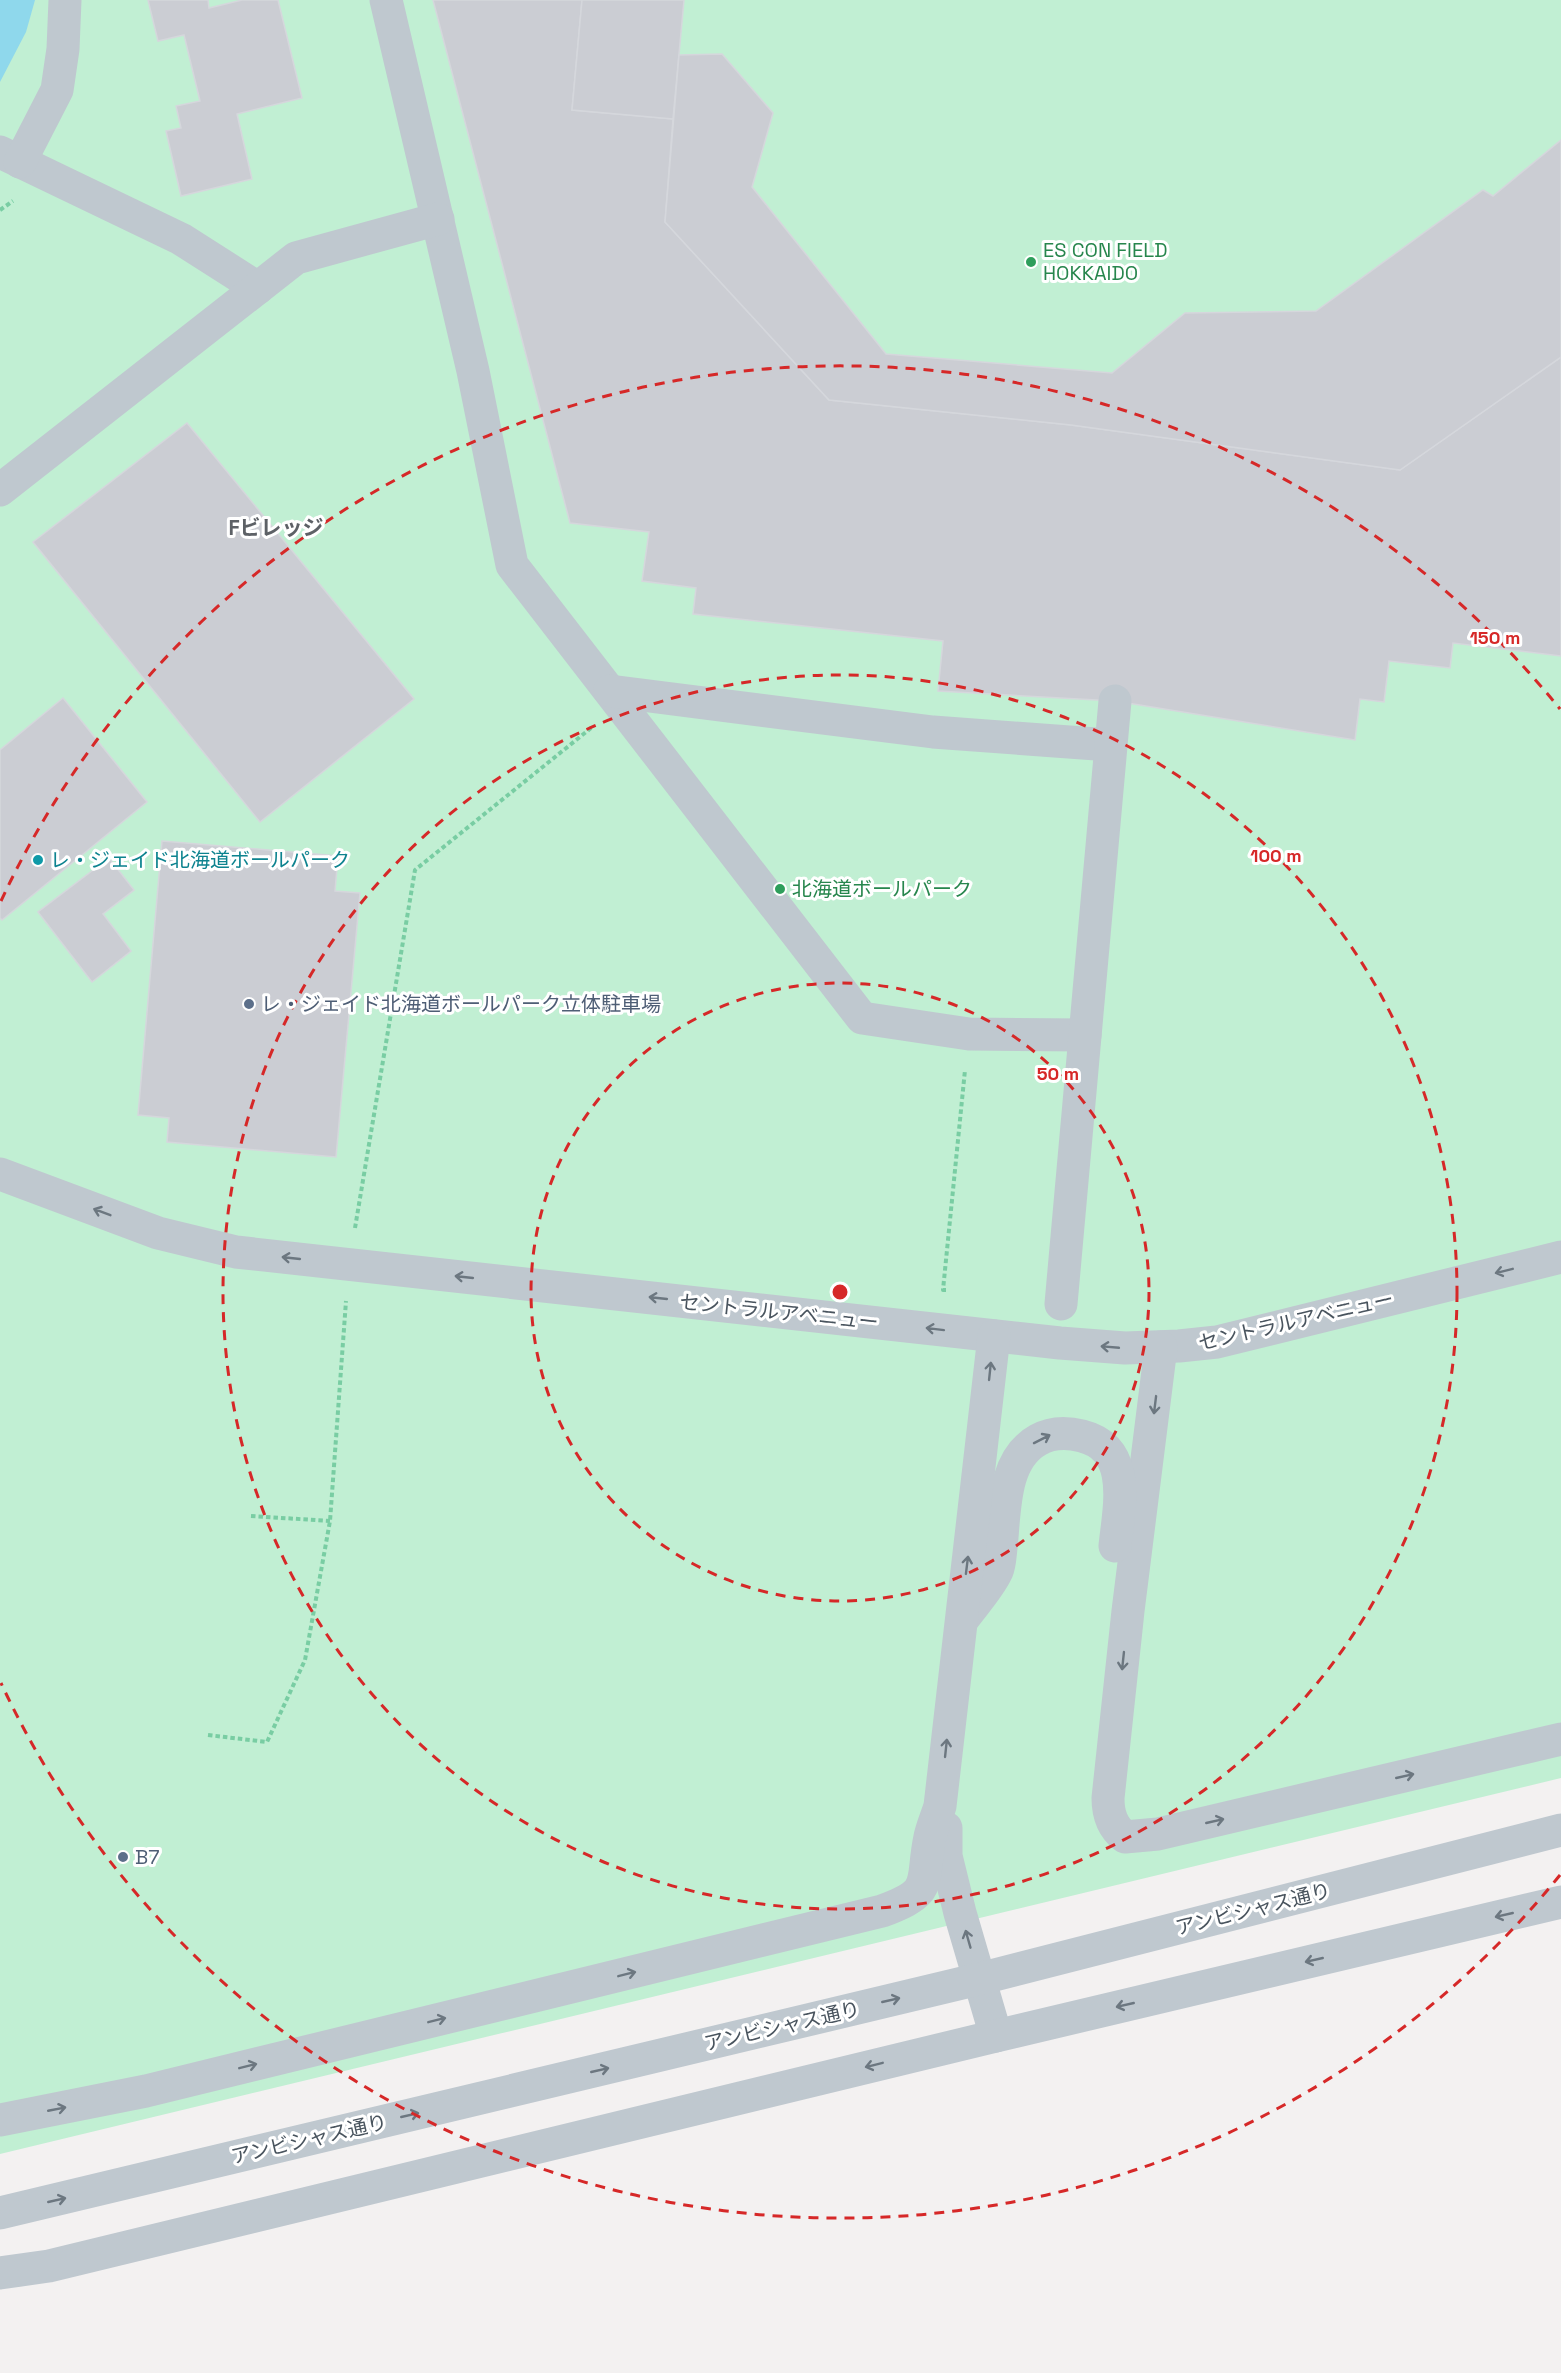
<svg xmlns="http://www.w3.org/2000/svg" width="1561" height="2373" font-family="'Space Grotesk','Noto Sans JP',sans-serif">
	<style>
		.green { fill: #c1efd3 }
		.water { fill: #8fd8ec }
		.building { fill: #cbcdd3; stroke: #d5d7dc; stroke-width: 1.5 }
		.lines { fill: none; stroke-linecap: round; stroke-linejoin: round }
		.path { stroke: #79cda3; stroke-width: 4; stroke-dasharray: 4.5 3; stroke-linecap: butt }
		.minor { stroke: #bfc8cf; stroke-width: 33 }
		.oneway { stroke: #6c7780 }
		.ring { fill: none; stroke: #d62828; stroke-width: 3; stroke-dasharray: 10 8 }
		.leisure-dot { fill: #2e9e5b; stroke: #fff; stroke-width: 2 }
		.culture-dot { fill: #0f9aa8; stroke: #fff; stroke-width: 2 }
		.service-dot { fill: #5c6f8a; stroke: #fff; stroke-width: 2 }
		.labels { text-anchor: middle; stroke-width: 6; stroke-linejoin: round; paint-order: stroke }
		.leisure-label { font-size: 20px; fill: #27864d; stroke: #fff; text-anchor: start }
		.culture-label { font-size: 20px; fill: #0d838f; stroke: #fff; text-anchor: start }
		.service-label { font-size: 20px; fill: #4e5e75; stroke: #fff; text-anchor: start }
		.street-label { font-size: 20px; fill: #49545e; stroke: #fff }
		.neighbourhood-label { font-size: 21px; font-weight: bold; fill: #5d6166; stroke: #fff }
		.centre { fill: #d62828; stroke: #fff; stroke-width: 3 }
		.ring-label { font-size: 18px; text-anchor: middle; font-weight: bold; fill: #d62828; stroke: #fff; stroke-width: 6; stroke-linejoin: round; paint-order: stroke }
	</style>
	<rect width="100%" height="100%" fill="#f3f1f1"/>
	<polygon class="green" points="0,0 1561,0 1561,1778 0,2154"/>
	<polygon class="water" points="0,0 35,0 26,32 0,82"/>
	<g class="building">
		<polygon points="148,0 208,0 209,8 242,0 278,0 302,98 237,114 252,179 181,196 166,131 181,128 176,106 200,101 184,35 158,41"/>
		<polygon points="433,0 582,0 572,110 673,119 665,222 829,400 1071,425 1400,470 1561,357 1561,656 1453,643 1450,668 1389,661 1384,702 1360,699 1355,740 1115,701 938,691 943,641 693,614 696,588 642,581 649,532 570,523"/>
		<polygon points="582,0 684,0 673,119 572,110"/>
		<polygon points="722,54 773,113 752,187 886,354 1112,373 1185,313 1316,311 1483,190 1493,196 1561,140 1561,357 1400,470 1071,425 829,400 665,222 679,55"/>
		<polygon points="187,423 414,699 260,822 33,542"/>
		<polygon points="63,698 147,802 2,920 0,918 0,750"/>
		<polygon points="162,841 338,856 335,891 360,893 336,1157 167,1142 169,1118 138,1115"/>
		<polygon points="109,858 134,890 103,914 131,951 92,982 38,912"/>
	</g>
	<g class="lines">
		<g class="path">
			<polyline points="0,210 13,201"/>
			<polyline points="355,1228 415,870 591,728"/>
			<polyline points="946,1290 943,1290 965,1070"/>
			<polyline points="251,1516 330,1521"/>
			<polyline points="208,1735 267,1742 305,1660 330,1521 346,1301"/>
		</g>
		<g class="minor">
			<polyline points="386,0 473,371 512,565 862,1018 969,1034 1085,1035"/>
			<polyline points="0,152 181,239 258,288"/>
			<polyline points="20,162 57,90 63,49 65,0"/>
			<polyline points="0,490 296,258 438,219"/>
			<polyline points="610,691 933,732 1110,745"/>
			<polyline points="0,1174 158,1233 236,1252 1060,1343 1125,1348 1179,1346 1217,1342 1561,1257"/>
			<polyline points="1061,1304 1115,701"/>
			<path d="M1161,1347L1128,1611L1108,1798C1108,1814 1112,1827 1125,1837L1158,1834L1561,1739"/>
			<path d="M963,1619C974,1604 989,1588 997,1571C1000,1564 1000,1555 1001,1548C1005,1513 1002,1460 1038,1440C1052,1432 1066,1432 1082,1436C1133,1449 1119,1507 1115,1546"/>
			<polyline points="946,1828 946,1856 960,1913 996,2036"/>
			<path d="M0,2120L146,2091L882,1911C936,1891 920,1884 930,1837C932,1827 937,1816 940,1806L994,1336"/>
			<polyline points="0,2213 979,1979 1561,1830"/>
			<polyline points="0,2273 49,2266 996,2036 1561,1902"/>
		</g>
	</g>
	<defs><path id="oneway-shaft" d="M-6 0H5M1.5-3L5.5 0L1.5 3" fill="none" stroke-width="1.6" stroke-linecap="round" stroke-linejoin="round" transform="scale(1.5)"/></defs>
	<g class="oneway">
		<use href="#oneway-shaft" transform="translate(102 1212) rotate(-159)"/>
		<use href="#oneway-shaft" transform="translate(291 1258) rotate(-174)"/>
		<use href="#oneway-shaft" transform="translate(1504 1271) rotate(166)"/>
		<use href="#oneway-shaft" transform="translate(464 1277) rotate(-174)"/>
		<use href="#oneway-shaft" transform="translate(658 1298) rotate(-174)"/>
		<use href="#oneway-shaft" transform="translate(935 1329) rotate(-173)"/>
		<use href="#oneway-shaft" transform="translate(1110 1347) rotate(-175)"/>
		<use href="#oneway-shaft" transform="translate(990 1371) rotate(-84)"/>
		<use href="#oneway-shaft" transform="translate(1155 1405) rotate(97)"/>
		<use href="#oneway-shaft" transform="translate(1042 1439) rotate(-27)"/>
		<use href="#oneway-shaft" transform="translate(967 1565) rotate(-83)"/>
		<use href="#oneway-shaft" transform="translate(1123 1661) rotate(96)"/>
		<use href="#oneway-shaft" transform="translate(946 1748) rotate(-84)"/>
		<use href="#oneway-shaft" transform="translate(1405 1776) rotate(-13)"/>
		<use href="#oneway-shaft" transform="translate(1215 1821) rotate(-13)"/>
		<use href="#oneway-shaft" transform="translate(1504 1915) rotate(167)"/>
		<use href="#oneway-shaft" transform="translate(968 1939) rotate(-106)"/>
		<use href="#oneway-shaft" transform="translate(1314 1960) rotate(167)"/>
		<use href="#oneway-shaft" transform="translate(627 1974) rotate(-14)"/>
		<use href="#oneway-shaft" transform="translate(891 2000) rotate(-13)"/>
		<use href="#oneway-shaft" transform="translate(1125 2005) rotate(167)"/>
		<use href="#oneway-shaft" transform="translate(437 2020) rotate(-14)"/>
		<use href="#oneway-shaft" transform="translate(874 2065) rotate(166)"/>
		<use href="#oneway-shaft" transform="translate(248 2066) rotate(-14)"/>
		<use href="#oneway-shaft" transform="translate(600 2070) rotate(-13)"/>
		<use href="#oneway-shaft" transform="translate(57 2109) rotate(-11)"/>
		<use href="#oneway-shaft" transform="translate(410 2115) rotate(-13)"/>
		<use href="#oneway-shaft" transform="translate(57 2200) rotate(-13)"/>
	</g>
	<g class="ring">
		<circle cx="840" cy="1292" r="309"/>
		<circle cx="840" cy="1292" r="617"/>
		<path d="M1560 1875A926 926 0 0 1 1 1683M1 901A926 926 0 0 1 1560 709"/>
	</g>
	<g class="leisure-dot">
		<circle cx="1031" cy="262" r="6"/>
		<circle cx="780" cy="889" r="6"/>
	</g>
	<circle class="culture-dot" cx="38" cy="860" r="6"/>
	<g class="service-dot">
		<circle cx="249" cy="1004" r="6"/>
		<circle cx="123" cy="1857" r="6"/>
	</g>
	<g class="labels">
		<g class="leisure-label">
			<text x="1043" y="257">ES CON FIELD<tspan x="1043" dy="23">HOKKAIDO</tspan></text>
			<text x="792" y="896">北海道ボールパーク</text>
		</g>
		<g class="culture-label">
			<text x="50" y="867">レ・ジェイド北海道ボールパーク</text>
		</g>
		<g class="service-label">
			<text x="261" y="1011">レ・ジェイド北海道ボールパーク立体駐車場</text>
			<text x="135" y="1864">B7</text>
		</g>
		<g class="street-label">
			<text transform="translate(779 1312) rotate(6)" y="7">セントラルアベニュー</text>
			<text transform="translate(1296 1321) rotate(-13)" y="7">セントラルアベニュー</text>
			<text transform="translate(1253 1909) rotate(-14)" y="7">アンビシャス通り</text>
			<text transform="translate(782 2026) rotate(-13)" y="7">アンビシャス通り</text>
			<text transform="translate(309 2139) rotate(-13)" y="7">アンビシャス通り</text>
		</g>
		<g class="neighbourhood-label">
			<text x="276" y="535">Fビレッジ</text>
		</g>
	</g>
	<circle cx="840" cy="1292" r="9" class="centre"/>
	<g class="ring-label">
		<text x="1495" y="644">150 m</text>
		<text x="1276" y="862">100 m</text>
		<text x="1058" y="1080">50 m</text>
	</g>
</svg>
